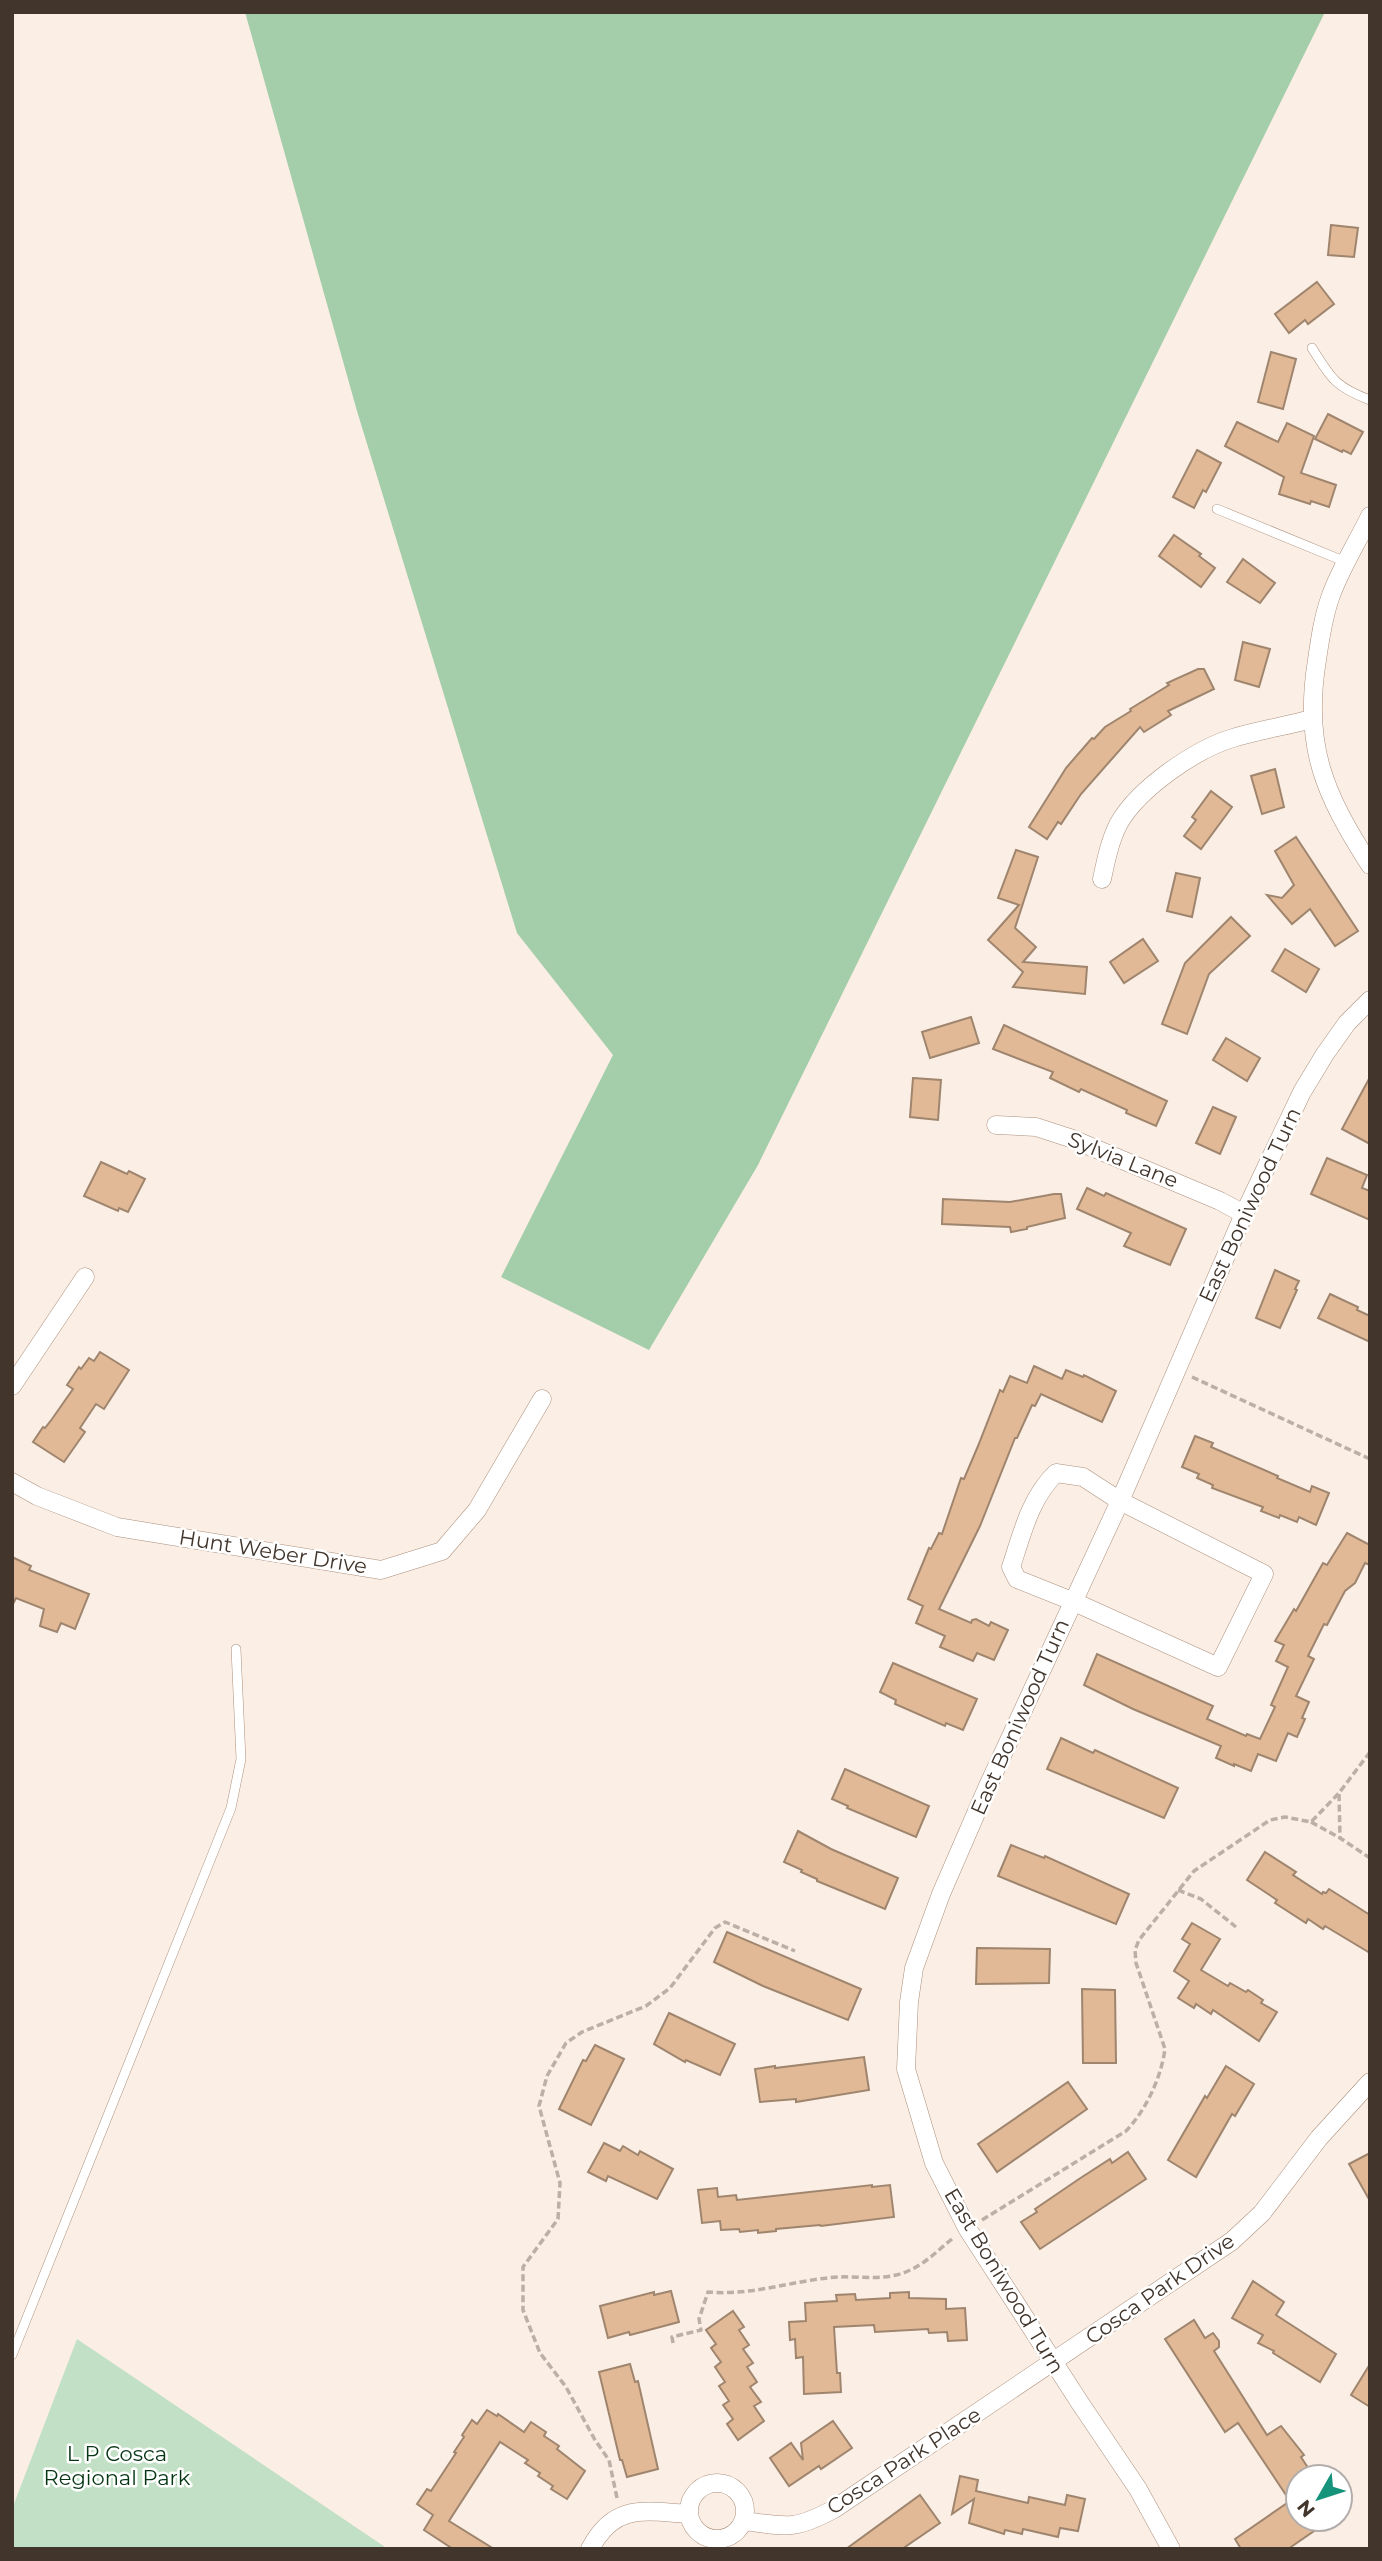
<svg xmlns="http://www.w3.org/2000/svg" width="1382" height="2561" font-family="Montserrat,sans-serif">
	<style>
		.green { fill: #c2e0c5 }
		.forest { fill: #a4cda9 }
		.building { fill: #e1b996; stroke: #9f856e; stroke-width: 2 }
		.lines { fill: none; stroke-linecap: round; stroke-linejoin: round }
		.service-casing { stroke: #ac907c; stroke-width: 10 }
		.minor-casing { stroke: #ac907c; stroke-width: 19 }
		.path { stroke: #bbafa6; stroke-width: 3.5; stroke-dasharray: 7 3.5; stroke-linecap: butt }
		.service { stroke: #fff; stroke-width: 9 }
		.minor { stroke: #fff; stroke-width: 18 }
		.labels { text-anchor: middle; stroke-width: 5; stroke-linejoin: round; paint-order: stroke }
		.street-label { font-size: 21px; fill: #41352c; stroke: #fff }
		.park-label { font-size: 21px; fill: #073614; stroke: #fff }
	</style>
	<rect width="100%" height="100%" fill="#fbeee5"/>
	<polygon class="green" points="77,2339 388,2549 12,2549 12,2509"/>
	<polygon class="forest" points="245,12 1325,12 758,1165 649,1350 501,1277 613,1055 517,933 357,411"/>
	<g class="building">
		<polygon points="1331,225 1358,228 1354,257 1328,255"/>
		<polygon points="1317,282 1334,304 1308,324 1305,320 1289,333 1275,314"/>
		<polygon points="1271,352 1296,359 1283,409 1258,402"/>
		<polygon points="1328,414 1363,432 1351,454 1343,450 1342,452 1315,439"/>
		<polygon points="1237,422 1278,442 1287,423 1314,436 1301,473 1336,485 1329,507 1311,501 1310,504 1279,494 1284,477 1225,446"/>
		<polygon points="1197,450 1221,463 1206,492 1203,490 1194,508 1173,497"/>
		<polygon points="1174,535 1201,554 1199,556 1215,568 1201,587 1159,556"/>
		<polygon points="1243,559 1275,583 1260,603 1227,582"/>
		<polygon points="1243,642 1270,649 1259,687 1235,680"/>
		<polygon points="1198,669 1204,669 1214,689 1168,711 1171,715 1144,732 1140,727 1081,794 1061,824 1058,822 1047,839 1029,827 1066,768 1092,738 1094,739 1105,727 1131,711 1130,709 1169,685 1167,683"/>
		<polygon points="1275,769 1284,807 1262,814 1251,776"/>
		<polygon points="1211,791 1232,807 1201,849 1184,836 1196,820 1192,817"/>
		<polygon points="1296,837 1358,931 1335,946 1310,909 1292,924 1267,895 1282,898 1294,885 1275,851"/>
		<polygon points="1016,850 1038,857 1015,928 1036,947 1023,962 1087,967 1085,994 1013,987 1023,972 988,940 1019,905 998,898"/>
		<polygon points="1176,873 1200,878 1192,917 1167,911"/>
		<polygon points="1231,917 1250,936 1209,974 1187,1034 1162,1024 1185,963"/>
		<polygon points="1143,939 1158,961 1124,983 1110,962"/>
		<polygon points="1285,949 1319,969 1306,992 1272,971"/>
		<polygon points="971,1017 979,1043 930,1058 922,1032"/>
		<polygon points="1004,1025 1167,1101 1156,1126 1126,1113 1127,1110 1081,1089 1079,1092 1050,1078 1053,1072 993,1049"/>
		<polygon points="1226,1038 1260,1058 1247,1081 1213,1060"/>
		<polygon points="1370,1077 1370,1144 1342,1129"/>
		<polygon points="913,1078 941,1080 938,1120 910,1117"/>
		<polygon points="1213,1107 1236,1117 1220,1154 1196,1143"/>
		<polygon points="1327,1158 1367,1175 1362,1188 1370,1191 1370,1220 1311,1194"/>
		<polygon points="101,1162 127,1174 129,1171 145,1179 128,1212 119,1208 118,1211 84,1196"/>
		<polygon points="1087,1188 1104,1196 1106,1193 1186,1229 1170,1265 1124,1246 1131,1233 1077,1209"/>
		<polygon points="1054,1194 1061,1194 1065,1218 1027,1227 1027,1229 1011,1232 1010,1227 942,1224 943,1199 1010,1202"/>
		<polygon points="1275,1270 1299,1281 1295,1289 1297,1290 1280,1328 1256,1318"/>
		<polygon points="1330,1294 1358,1307 1357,1310 1370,1316 1370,1342 1318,1318"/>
		<polygon points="100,1352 129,1370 104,1409 96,1404 80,1428 85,1432 64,1462 33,1442 43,1427 45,1428 52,1419 73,1389 67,1385 79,1367 81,1369 89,1358 94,1361"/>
		<polygon points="1034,1366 1062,1379 1066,1370 1083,1377 1084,1375 1116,1391 1102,1422 1041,1394 1035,1406 1032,1405 1017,1438 1015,1438 980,1526 939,1609 971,1623 972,1620 976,1619 989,1626 991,1622 1008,1630 994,1660 977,1653 973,1661 940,1647 945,1636 916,1623 923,1606 908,1599 929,1548 931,1549 939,1533 942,1534 961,1478 964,1479 978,1446 1000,1390 1003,1392 1010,1376 1027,1383"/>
		<polygon points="1195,1436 1213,1443 1211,1447 1278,1476 1277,1478 1310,1492 1312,1486 1329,1493 1316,1525 1299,1517 1297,1522 1280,1515 1279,1518 1261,1511 1263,1507 1212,1488 1213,1485 1197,1478 1199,1474 1182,1467"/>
		<polygon points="1347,1533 1370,1545 1370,1565 1365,1563 1355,1583 1345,1591 1327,1625 1324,1624 1308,1656 1314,1659 1296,1696 1309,1702 1302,1718 1305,1719 1297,1737 1288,1733 1276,1761 1258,1754 1251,1771 1234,1764 1234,1766 1216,1758 1221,1746 1133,1709 1084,1685 1097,1654 1213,1706 1207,1719 1246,1736 1247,1734 1260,1739 1275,1707 1271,1705 1288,1667 1276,1661 1284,1645 1275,1641 1294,1609 1296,1611 1323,1563 1327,1565"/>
		<polygon points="12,1557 31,1566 29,1570 89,1594 75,1629 61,1623 57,1632 40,1626 44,1609 16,1598 12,1606"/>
		<polygon points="893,1663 977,1699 963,1730 946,1723 945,1726 895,1704 896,1700 880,1692"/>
		<polygon points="1061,1738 1093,1753 1095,1750 1178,1788 1164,1818 1047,1769"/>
		<polygon points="845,1769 929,1806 916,1837 847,1808 848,1806 832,1799"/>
		<polygon points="798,1831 831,1849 898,1878 885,1909 817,1881 817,1879 801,1872 802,1870 784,1862"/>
		<polygon points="1011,1845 1044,1858 1045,1856 1129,1894 1116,1924 998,1876"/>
		<polygon points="1265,1852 1296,1872 1293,1875 1322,1894 1323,1892 1326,1893 1329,1889 1370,1915 1370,1953 1325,1926 1323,1929 1308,1919 1306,1923 1275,1903 1277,1900 1247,1880"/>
		<polygon points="1192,1923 1220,1939 1201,1970 1228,1986 1230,1983 1246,1992 1248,1990 1263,2000 1261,2003 1277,2012 1259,2041 1213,2010 1211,2014 1196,2004 1194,2008 1178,1998 1189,1981 1174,1971 1190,1944 1182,1939"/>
		<polygon points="727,1932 861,1989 848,2020 763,1986 714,1962"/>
		<polygon points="977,1948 1050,1949 1049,1983 976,1984"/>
		<polygon points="1082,1989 1115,1990 1116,2063 1083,2063"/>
		<polygon points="669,2013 735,2044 720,2075 686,2060 685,2062 654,2044"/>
		<polygon points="595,2045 624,2059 591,2125 559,2109 583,2060 586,2061"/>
		<polygon points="864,2057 869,2090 796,2102 796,2099 760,2102 755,2069 775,2066 775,2068"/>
		<polygon points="1226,2066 1254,2084 1235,2116 1232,2114 1196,2177 1168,2160 1205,2096 1207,2098"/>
		<polygon points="1068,2082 1087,2109 997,2172 978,2144"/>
		<polygon points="604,2143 620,2151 623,2146 638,2155 640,2151 673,2169 657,2199 608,2176 606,2181 588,2172"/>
		<polygon points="1128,2152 1146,2179 1040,2249 1021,2222 1037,2212 1035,2209 1079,2179 1110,2159 1112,2163"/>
		<polygon points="1370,2153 1370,2201 1349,2164"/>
		<polygon points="872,2185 872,2187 890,2185 894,2217 821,2226 820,2225 776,2229 776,2231 758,2233 758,2230 740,2232 739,2229 721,2230 720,2221 702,2223 698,2190 717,2188 718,2197 736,2195 737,2200"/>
		<polygon points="1253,2281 1284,2302 1276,2315 1336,2354 1320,2382 1273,2353 1274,2351 1258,2343 1263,2335 1232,2318"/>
		<polygon points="671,2291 679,2322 630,2335 629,2332 608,2338 600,2306 654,2292 654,2295"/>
		<polygon points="909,2292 909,2298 946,2299 946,2309 965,2308 967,2340 948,2341 947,2332 929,2333 928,2329 875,2332 874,2325 834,2327 837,2373 840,2373 841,2392 804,2394 803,2357 796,2358 795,2339 790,2340 789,2322 806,2321 805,2303 837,2301 836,2295 855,2294 856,2300 890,2298 890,2293"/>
		<polygon points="733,2311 744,2327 739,2330 749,2345 743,2349 753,2363 747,2367 757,2382 750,2387 761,2402 754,2406 764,2421 738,2440 727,2424 733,2419 723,2405 729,2401 719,2386 725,2382 715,2367 721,2362 711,2348 716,2344 706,2330"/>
		<polygon points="1194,2320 1205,2338 1213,2333 1219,2341 1219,2347 1214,2351 1267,2435 1281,2426 1304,2455 1301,2457 1314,2477 1298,2477 1298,2519 1310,2519 1317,2529 1288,2549 1241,2549 1235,2539 1290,2501 1238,2423 1225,2432 1165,2339"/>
		<polygon points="630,2364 635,2382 638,2381 658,2469 627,2477 622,2460 620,2460 599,2372"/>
		<polygon points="1370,2364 1370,2407 1351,2395"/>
		<polygon points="487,2410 497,2416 498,2414 524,2432 531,2422 546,2432 544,2436 559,2446 557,2449 585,2471 567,2499 551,2489 553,2486 538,2476 540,2473 525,2463 528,2460 500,2442 449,2521 494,2549 453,2549 424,2530 433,2515 417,2504 427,2489 431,2491 456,2453 454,2452 464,2437 462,2435 472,2420 477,2424"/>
		<polygon points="833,2421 852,2448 821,2469 819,2466 789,2486 770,2458 791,2443 803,2460 801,2443"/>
		<polygon points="960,2476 978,2480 976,2491 1028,2503 1029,2497 1065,2505 1067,2495 1085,2499 1078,2531 1060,2528 1058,2537 1023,2529 1022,2534 1005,2530 1004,2534 969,2523 974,2499 952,2514"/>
		<polygon points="920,2495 940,2523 902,2549 846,2549"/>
	</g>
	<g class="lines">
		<g class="service-casing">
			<g id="service">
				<path d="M1312,348C1331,378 1335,387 1370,400"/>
				<polyline points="1217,509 1346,562"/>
				<polyline points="12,2355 231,1808 241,1759 236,1649"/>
			</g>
		</g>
		<g class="minor-casing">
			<g id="minor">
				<path d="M1370,516C1357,543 1340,569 1330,598C1323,618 1320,639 1317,660C1303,745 1324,794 1370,865"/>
				<path d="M1102,879C1106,860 1110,840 1119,823C1139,788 1196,749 1233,738C1259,730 1286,726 1312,719"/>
				<polyline points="996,1125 1036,1127 1070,1138 1220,1201 1244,1214"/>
				<polyline points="12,1386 85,1277"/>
				<path d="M1056,1473L1083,1477L1120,1501L1264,1574L1218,1667L1072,1601L1017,1579L1011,1567C1022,1534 1030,1498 1056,1473Z"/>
				<polyline points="12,1482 37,1496 117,1527 381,1570 442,1551 477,1510 542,1399"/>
				<circle cx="717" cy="2511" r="28"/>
				<path d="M745,2521C787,2527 795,2530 834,2509L1232,2241L1262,2213L1319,2138L1370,2082"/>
				<path d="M590,2549C614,2503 644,2511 688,2514"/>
				<polyline points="1171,2549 1138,2489 1080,2403 967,2228 934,2163 906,2069 909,2002 914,1968 941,1894 987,1788 1120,1501 1244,1214 1302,1092 1325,1054 1347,1023 1370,1000"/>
			</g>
		</g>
		<g class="path">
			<polyline points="1192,1377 1370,1459"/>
			<polyline points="1370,1752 1339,1793 1340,1838 1370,1858"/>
			<polyline points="1311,1822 1340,1838"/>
			<polyline points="1178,1890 1201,1899 1236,1927"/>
			<path d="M982,2220L1126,2131C1146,2110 1161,2078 1165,2049L1136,1963L1135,1950L1139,1940L1194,1871L1270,1820L1285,1817L1311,1822L1339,1793"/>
			<path d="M673,2343L672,2337L701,2330L699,2319L708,2292C754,2296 793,2280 838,2277C861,2276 886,2281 908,2271C925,2264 937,2251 952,2239"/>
			<polyline points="617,2498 609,2460 595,2440 566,2387 540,2353 523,2310 523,2267 558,2219 560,2183 539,2106 547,2076 566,2043 582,2032 646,2006 670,1988 715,1928 725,1922 795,1951"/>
			<polyline points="194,2549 198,2549"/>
		</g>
		<use href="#service" class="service"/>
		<use href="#minor" class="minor"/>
	</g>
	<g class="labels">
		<g class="street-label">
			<text transform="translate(1123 1160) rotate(22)" y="7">Sylvia Lane</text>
			<text transform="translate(1250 1205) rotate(-65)" y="7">East Boniwood Turn</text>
			<text transform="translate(273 1552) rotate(9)" y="7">Hunt Weber Drive</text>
			<text transform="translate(1020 1717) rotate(-66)" y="7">East Boniwood Turn</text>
			<text transform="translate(1004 2281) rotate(59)" y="7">East Boniwood Turn</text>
			<text transform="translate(1160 2289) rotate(-35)" y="7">Cosca Park Drive</text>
			<text transform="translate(904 2461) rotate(-33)" y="7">Cosca Park Place</text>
		</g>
		<g class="park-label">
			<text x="117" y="2461">L P Cosca<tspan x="117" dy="24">Regional Park</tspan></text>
		</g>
	</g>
	<rect width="1382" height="2561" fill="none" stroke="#41352c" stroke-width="28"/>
	<g transform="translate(1319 2498) rotate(231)"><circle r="33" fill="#ffffff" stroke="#b3aeab" stroke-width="2"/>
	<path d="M0-5L12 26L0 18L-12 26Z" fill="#15937b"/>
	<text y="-10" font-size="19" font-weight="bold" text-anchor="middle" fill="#41352c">N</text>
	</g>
</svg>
